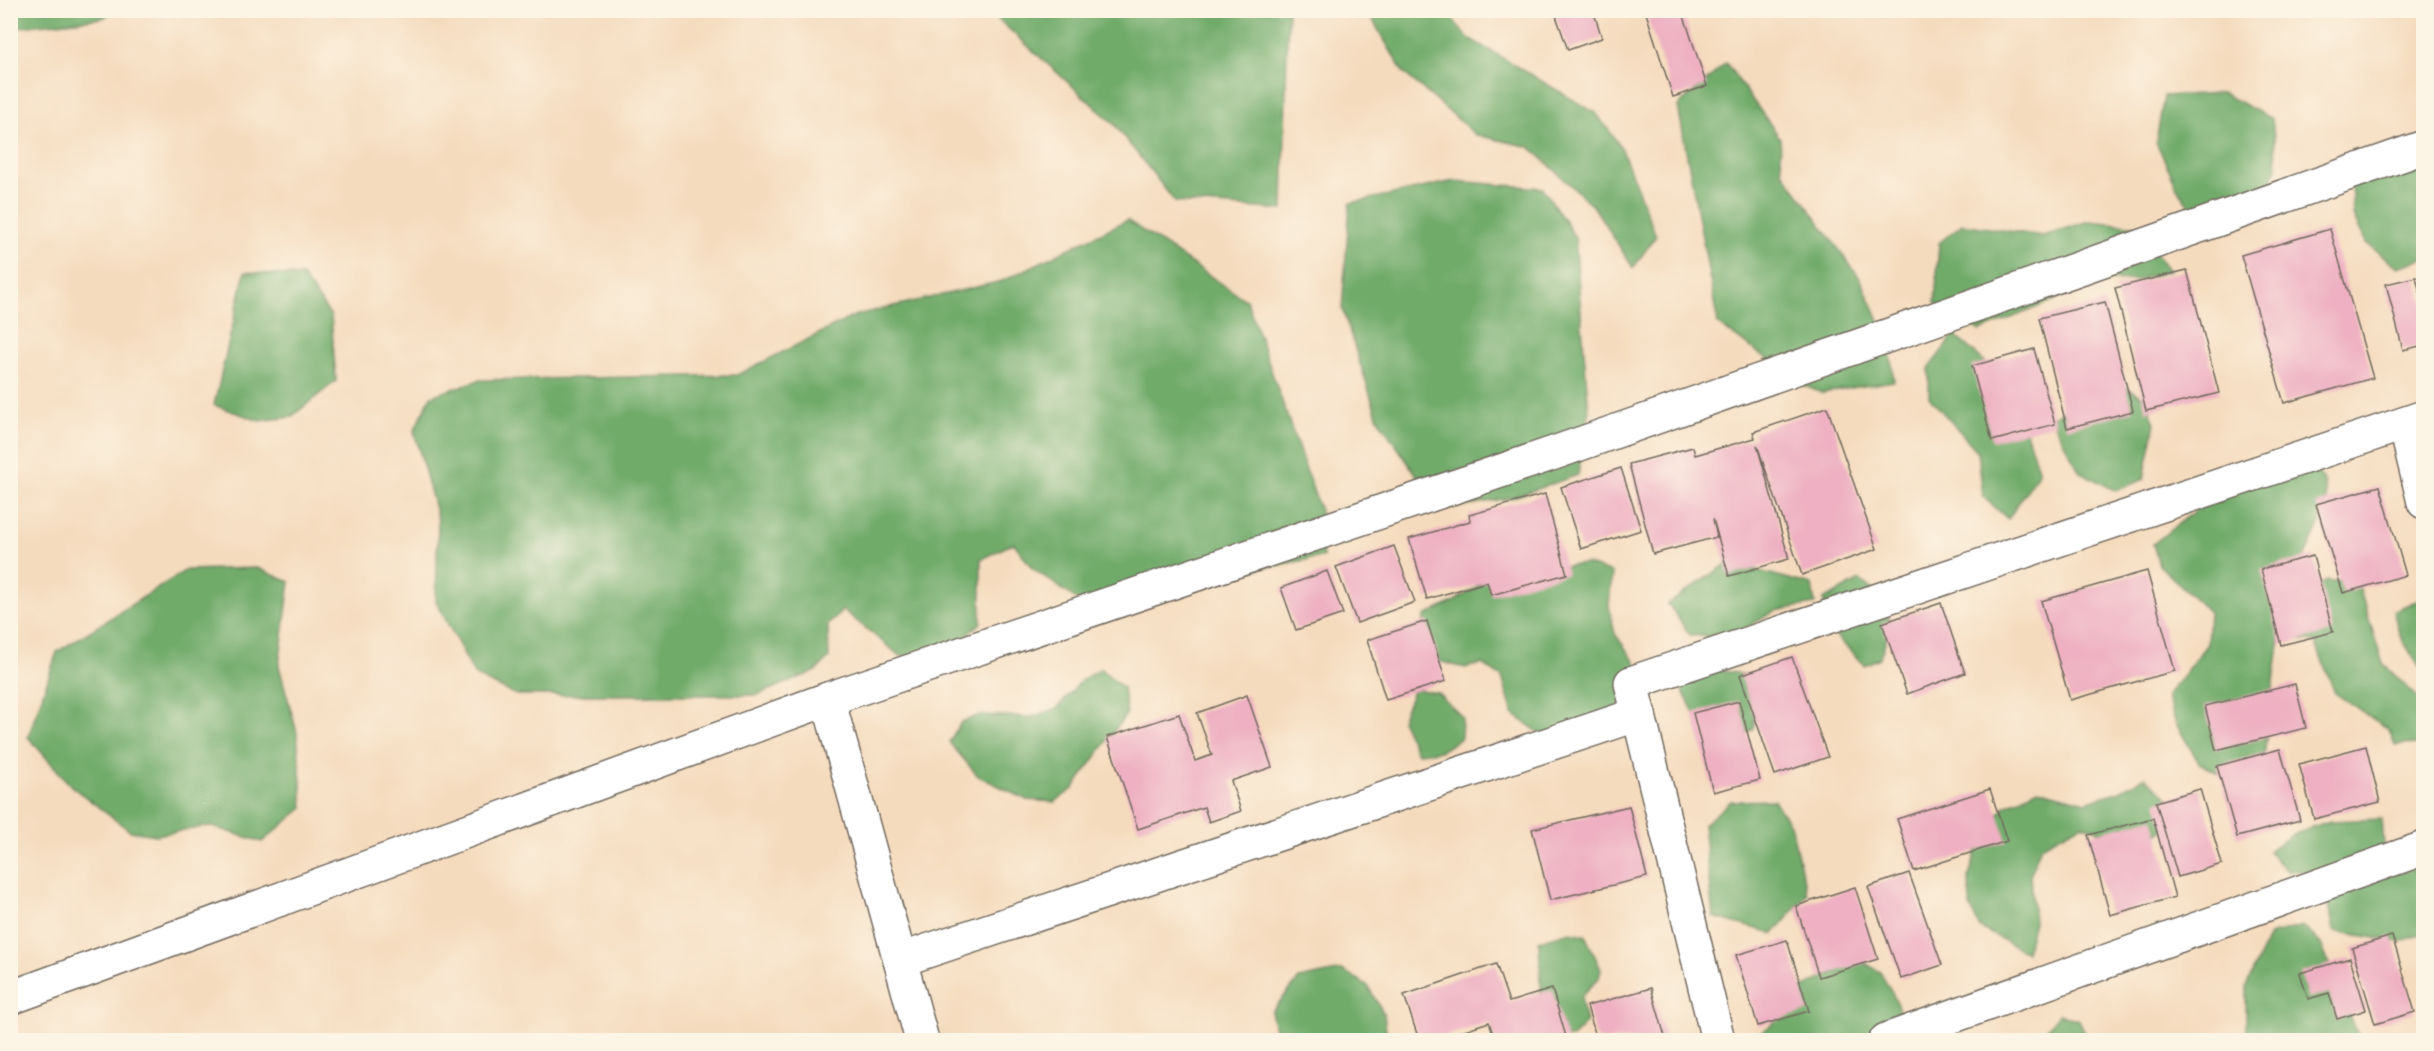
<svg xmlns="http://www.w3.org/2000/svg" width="2434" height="1051" font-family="'Sorts Mill Goudy',serif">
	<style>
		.forest { fill: #71ab6b; stroke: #4e6b4b; stroke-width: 1.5 }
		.building { fill: #eeb0c2 }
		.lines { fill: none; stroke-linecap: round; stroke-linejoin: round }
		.minor-casing { stroke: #72695e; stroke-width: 36 }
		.minor { stroke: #fff; stroke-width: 33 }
	</style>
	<rect width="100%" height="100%" fill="#fcf5e5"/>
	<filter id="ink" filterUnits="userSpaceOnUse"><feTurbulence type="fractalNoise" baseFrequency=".0167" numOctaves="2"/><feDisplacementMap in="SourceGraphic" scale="12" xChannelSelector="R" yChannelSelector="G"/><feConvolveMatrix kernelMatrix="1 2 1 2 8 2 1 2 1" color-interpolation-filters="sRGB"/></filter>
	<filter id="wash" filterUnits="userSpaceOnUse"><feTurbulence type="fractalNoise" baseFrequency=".008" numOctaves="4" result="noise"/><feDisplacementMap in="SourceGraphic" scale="24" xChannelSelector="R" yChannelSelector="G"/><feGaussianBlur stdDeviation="1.35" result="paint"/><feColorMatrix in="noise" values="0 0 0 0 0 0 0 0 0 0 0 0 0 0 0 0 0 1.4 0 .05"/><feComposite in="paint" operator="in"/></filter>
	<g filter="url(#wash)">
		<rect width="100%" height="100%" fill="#f5dbbe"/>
		<g class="forest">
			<polygon points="10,11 11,10 113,11 103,18 11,28"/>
			<polygon points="989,11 1288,11 1283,210 1175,202 1114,124"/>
			<polygon points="1370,11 1446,11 1467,37 1596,113 1621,147 1656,236 1633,268 1594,207 1530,147 1476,135 1403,72 1368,12"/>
			<polygon points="1726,63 1780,138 1782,171 1861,280 1889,342 1894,381 1822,393 1805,386 1718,324 1678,106"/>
			<polygon points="2222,93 2272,119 2277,167 2266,194 2199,218 2180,193 2156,142 2164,96"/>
			<polygon points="2415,165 2423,172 2423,259 2398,267 2366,243 2353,215 2351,184"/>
			<polygon points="1454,181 1543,188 1575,237 1589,414 1578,475 1511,498 1440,510 1378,419 1342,308 1350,203"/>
			<polygon points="1127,220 1247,301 1320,510 1323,557 1079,601 1032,568 1014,543 981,559 981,623 944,654 900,656 843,610 828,625 829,658 816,671 757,695 516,695 475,676 436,601 438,520 414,431 431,396 479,380 737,375 856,315 1002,281"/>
			<polygon points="2089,221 2138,226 2169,271 2137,280 2110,281 2084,288 1980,331 1935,303 1939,243 1962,224 2043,236"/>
			<polygon points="245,272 302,276 331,316 336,381 291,417 260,421 214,405"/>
			<polygon points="1954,335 1991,367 2018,407 2039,472 2008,519 1983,497 1978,452 1929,397 1929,368"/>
			<polygon points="2119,383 2146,399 2155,423 2144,479 2116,491 2080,472 2051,419 2071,404"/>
			<polygon points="2262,457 2312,463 2324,482 2328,506 2293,582 2308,593 2327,580 2358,584 2383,664 2423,702 2423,744 2395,745 2389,730 2335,693 2315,642 2280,637 2259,794 2199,763 2176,724 2167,696 2207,644 2209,612 2159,565 2153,544"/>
			<polygon points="1737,557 1752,569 1812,585 1815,604 1775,611 1727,639 1690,635 1668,604"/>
			<polygon points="1586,564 1612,573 1609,606 1615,634 1651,684 1562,749 1513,714 1502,677 1482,664 1465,668 1426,658 1421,632 1425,616 1453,602 1489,579 1527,570"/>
			<polygon points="257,568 290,582 279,666 297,733 303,808 262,842 210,826 156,835 130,831 71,786 28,737 57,652 186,570"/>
			<polygon points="1860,580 1886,601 1890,627 1880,658 1864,665 1834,634 1823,600"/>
			<polygon points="2423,598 2423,673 2400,636 2393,611"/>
			<polygon points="1101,669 1123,688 1127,713 1073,789 1055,802 1027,800 978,776 949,742 961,722 980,715 1030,717 1056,709 1083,679"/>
			<polygon points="1712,669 1754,676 1754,729 1739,737 1703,729 1681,688"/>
			<polygon points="1414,689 1438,693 1462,717 1461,738 1441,751 1417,753 1401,720"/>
			<polygon points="2145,777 2172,801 2165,828 2140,847 2082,824 2041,846 2030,875 2034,922 2026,952 1980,928 1970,907 1969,877 1980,837 2005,806 2038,789 2086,802 2120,791"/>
			<polygon points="1774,800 1791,826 1807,894 1774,934 1713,917 1703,825 1731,801"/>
			<polygon points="2382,819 2384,846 2332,871 2287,871 2268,851 2295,833 2330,821"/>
			<polygon points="2423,865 2423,933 2399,942 2334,931 2327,895"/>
			<polygon points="2303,926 2321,944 2354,1028 2363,1040 2246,1040 2246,987 2269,935"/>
			<polygon points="1570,932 1585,935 1601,969 1599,978 1581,997 1586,1023 1571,1038 1553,1038 1537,1018 1541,987 1539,941"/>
			<polygon points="1860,960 1880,972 1897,1002 1904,1040 1755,1040 1754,1038 1771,1025 1798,990"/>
			<polygon points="1342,970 1367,985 1384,1014 1387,1038 1383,1040 1275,1040 1276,1033 1271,1012 1299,979"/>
			<polygon points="2059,1014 2079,1020 2089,1040 2047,1040 2046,1030"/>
		</g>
		<g id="blocks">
			<g class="building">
				<polygon points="1554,10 1593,10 1602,38 1568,50"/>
				<polygon points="1645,10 1682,10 1707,86 1673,97"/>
				<polygon points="2330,229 2373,378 2284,403 2241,255"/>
				<polygon points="2187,270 2219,393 2146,411 2115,288"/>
				<polygon points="2416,277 2424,308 2424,345 2403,350 2386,284"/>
				<polygon points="2105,302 2133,411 2067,428 2039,318"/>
				<polygon points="2034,349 2055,424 1992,441 1972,366"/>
				<polygon points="1827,407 1877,549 1802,575 1757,445 1789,559 1729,576 1713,519 1717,537 1653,554 1629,464 1693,447 1695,455 1755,438 1753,432"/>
				<polygon points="1621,468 1641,530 1581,549 1561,487"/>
				<polygon points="2380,486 2406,575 2343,593 2316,504"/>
				<polygon points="1545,494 1567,574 1491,595 1487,582 1427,599 1409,539 1470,521 1469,515"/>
				<polygon points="1394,546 1415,602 1357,623 1336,567"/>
				<polygon points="2313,556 2333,632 2281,645 2261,569"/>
				<polygon points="1327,571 1343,614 1296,630 1281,588"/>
				<polygon points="2147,571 2175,671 2070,700 2041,601"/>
				<polygon points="1941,603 1965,673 1907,694 1882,623"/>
				<polygon points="1427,621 1446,681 1386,700 1367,640"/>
				<polygon points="1792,657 1828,757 1775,775 1740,675"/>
				<polygon points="2295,684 2306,728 2216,750 2205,706"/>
				<polygon points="1247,695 1272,767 1231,781 1241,811 1209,822 1204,807 1138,829 1107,737 1179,714 1195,761 1212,755 1197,713"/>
				<polygon points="1739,701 1760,780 1713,792 1693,713"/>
				<polygon points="2366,746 2380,802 2314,819 2299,764"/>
				<polygon points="2280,749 2300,820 2237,837 2217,766"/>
				<polygon points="1990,789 2007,841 1914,871 1897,819"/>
				<polygon points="2200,789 2222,864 2178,877 2156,802"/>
				<polygon points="1629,806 1647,877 1550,900 1532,829"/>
				<polygon points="2153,818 2175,897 2110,915 2088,835"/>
				<polygon points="1909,873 1942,965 1901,979 1868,887"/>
				<polygon points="1855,887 1878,959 1819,977 1796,906"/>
				<polygon points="2392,936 2415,1012 2375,1024 2352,948"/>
				<polygon points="1787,940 1809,1011 1758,1026 1736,955"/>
				<polygon points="2350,958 2366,1010 2337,1019 2329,993 2308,999 2300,973"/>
				<polygon points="1496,964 1509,1002 1552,989 1567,1040 1495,1040 1489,1022 1434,1040 1419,1040 1404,995"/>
				<polygon points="1651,988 1666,1040 1597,1040 1587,1006"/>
			</g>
		</g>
	</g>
	<g filter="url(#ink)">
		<use href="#blocks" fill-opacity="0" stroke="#72695e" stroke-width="1.5"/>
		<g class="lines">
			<g class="minor-casing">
				<g id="minor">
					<polyline points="2405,424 2424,502"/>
					<polyline points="828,699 922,1040"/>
					<polyline points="900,960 1639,714"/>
					<polyline points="10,998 828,699 1554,453 2424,147"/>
					<polyline points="1718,1040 1631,683 2424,417"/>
					<polyline points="1886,1040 2424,848"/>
				</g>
			</g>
			<use href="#minor" class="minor"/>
		</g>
	</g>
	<rect width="2434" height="1051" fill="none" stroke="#fcf5e5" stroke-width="36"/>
</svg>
